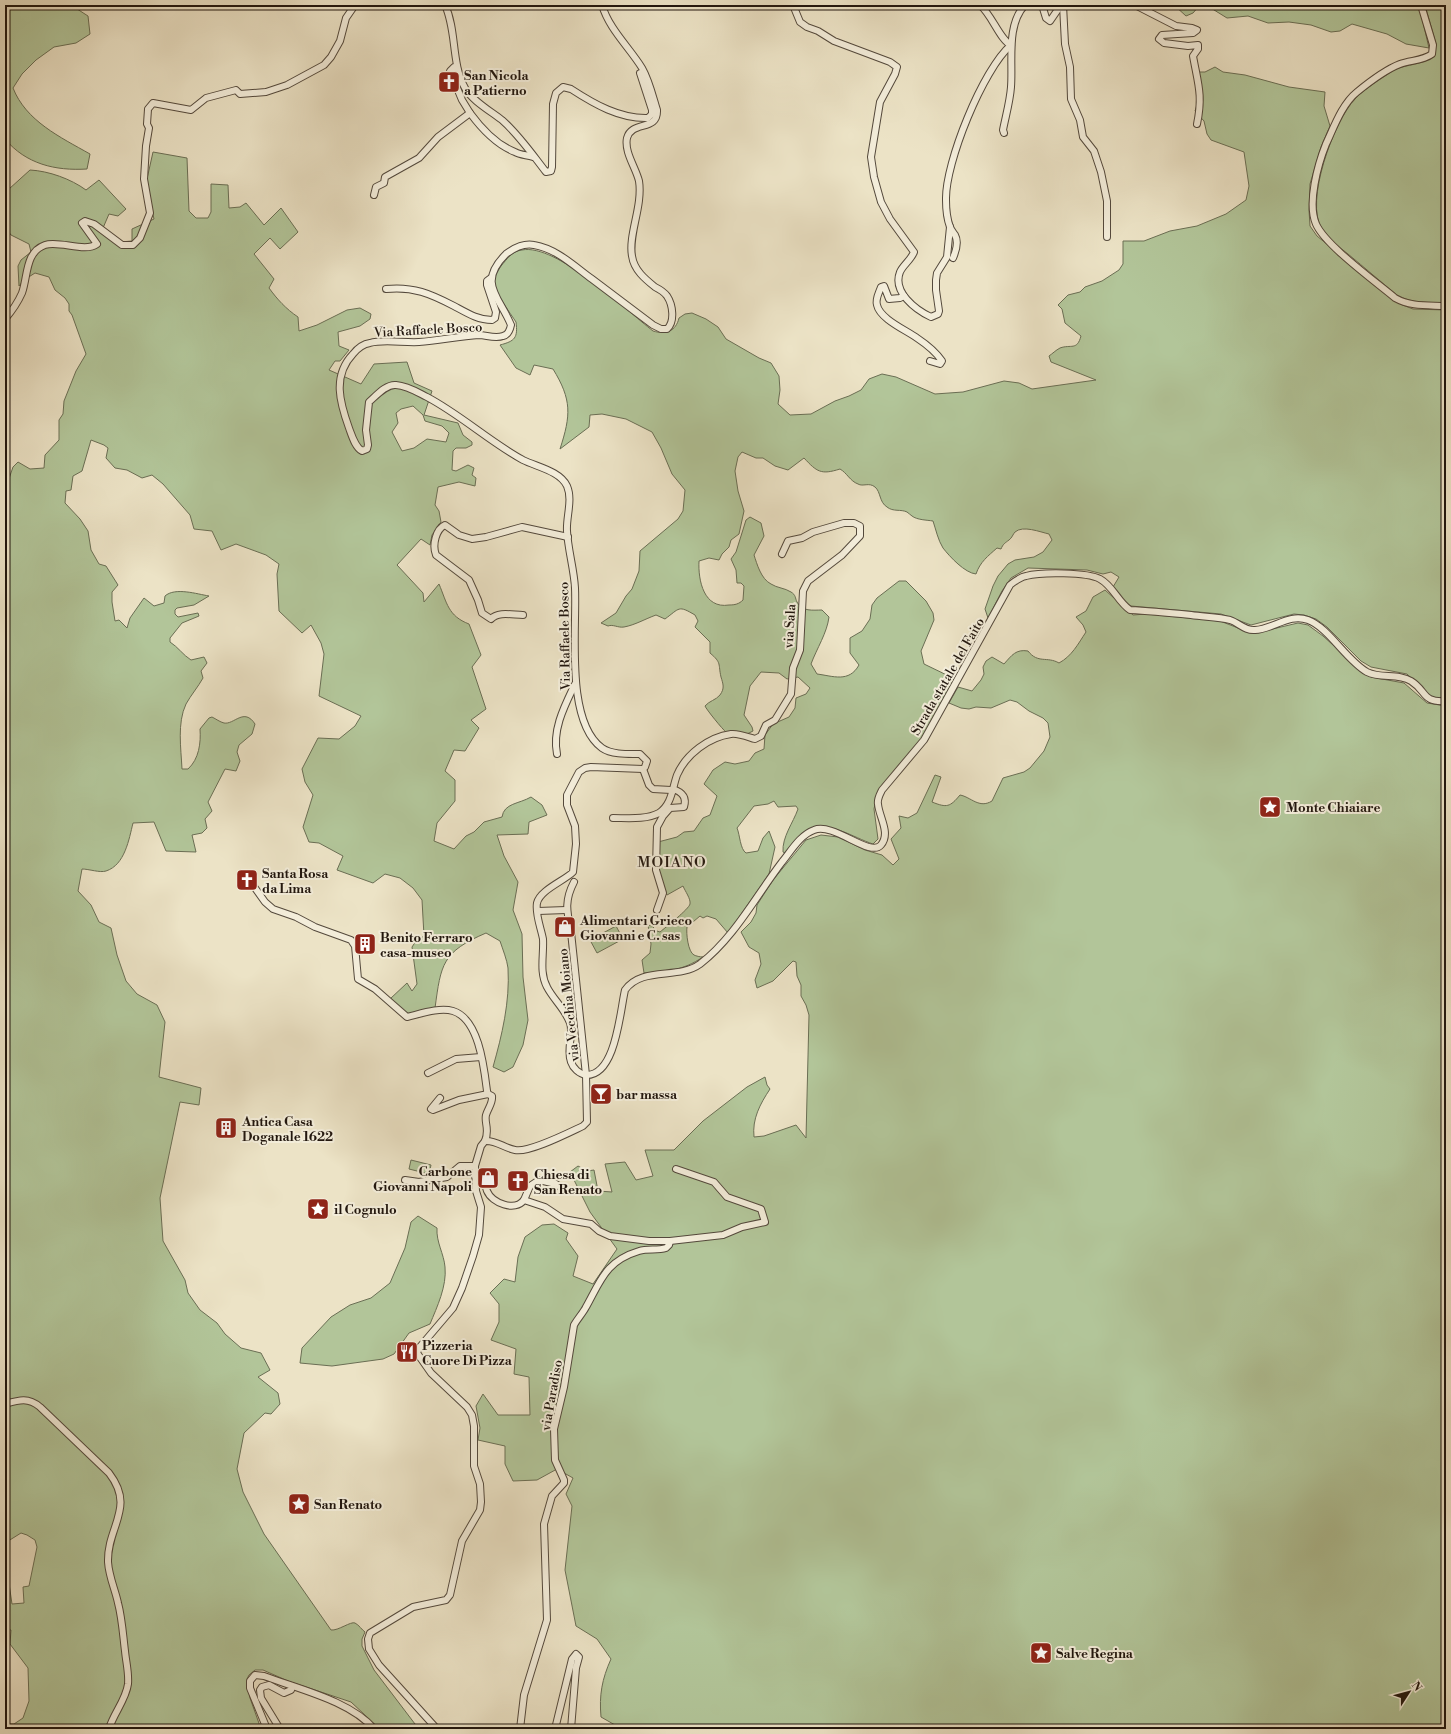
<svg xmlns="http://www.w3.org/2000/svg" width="1451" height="1734" font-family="'Libre Bodoni',serif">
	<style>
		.green { fill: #b2c599; stroke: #6a6e54; fill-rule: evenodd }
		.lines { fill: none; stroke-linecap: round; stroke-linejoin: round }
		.minor-casing { stroke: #54493c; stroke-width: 8 }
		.minor { stroke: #f3edda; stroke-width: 6 }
		.labels { text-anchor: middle; stroke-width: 4; stroke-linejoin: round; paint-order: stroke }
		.poi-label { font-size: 13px; font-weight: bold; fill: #21160e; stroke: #f3edda; text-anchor: start }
		.street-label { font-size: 13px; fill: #21160e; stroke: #f3edda }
		.quarter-label { font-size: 15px; letter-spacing: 1px; fill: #21160e; stroke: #f3edda }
	</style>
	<rect width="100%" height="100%" fill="#ece3c6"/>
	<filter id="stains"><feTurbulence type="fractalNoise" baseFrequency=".005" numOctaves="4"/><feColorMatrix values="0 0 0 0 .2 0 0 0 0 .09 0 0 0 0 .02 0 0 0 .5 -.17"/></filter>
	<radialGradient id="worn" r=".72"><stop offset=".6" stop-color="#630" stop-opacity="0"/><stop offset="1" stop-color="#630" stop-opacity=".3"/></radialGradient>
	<g class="green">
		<polygon points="1174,5 1200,5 1193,13 1186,16"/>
		<polygon points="1206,5 1419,5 1429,48 1406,44 1387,34 1352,24 1340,31 1331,32 1311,25 1289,22 1268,23 1248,16 1227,18"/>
		<path d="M1425,5H1446V303C1429,302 1412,304 1397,295C1381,282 1365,268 1348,254C1339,247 1329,239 1322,229C1304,202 1334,121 1355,99C1365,88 1381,79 1394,70C1407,64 1423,65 1434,56L1436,44Z"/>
		<path d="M5,6L47,9L74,7L88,16L90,34L76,43L54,47L36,60L22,74L13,88C26,121 60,137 90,154L87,169C55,171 26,164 5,139Z"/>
		<path d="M1196,58L1199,72H1205L1215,67L1223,72L1245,75L1289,87L1325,92L1324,106L1330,126L1321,147L1310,184L1309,210L1310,226L1317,236L1400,304L1413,309L1446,310V699L1431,697L1407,674L1371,667L1361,661L1327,627L1316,619L1304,615L1294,614L1251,625L1221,614L1131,606L1127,604L1113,587L1119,577L1111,572L1103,574L1087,570L1028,568L1011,578L1002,591L988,618L985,609L993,586L998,576L1008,564L1015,560L1034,557L1043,552L1052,540L1049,534C1040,532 1023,525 1015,532C1013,534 1012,538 1009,540C1005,543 1003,544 1001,549L997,548C988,556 980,562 976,574C965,573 950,557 943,548C938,540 936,530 933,521C927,520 917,520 912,516C910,515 909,513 907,512C901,509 893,512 887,507C879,502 881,492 875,487C869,482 863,487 858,484C850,481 847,473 840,469C821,475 817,472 804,458L788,470L775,466L763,458H756L742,452L738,457L735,471L738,491L744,511L739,534L731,540L729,547L722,554L719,560L709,558L699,561C698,581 704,609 729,605C735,605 739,604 743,600L744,586L741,583H737L736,570L731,559L736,552L746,520L750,517L761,523L764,536L754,555C757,564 761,579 771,584C777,588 785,588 791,592C796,595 795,598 797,602C802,612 813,610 822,610L829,617C827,633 817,648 811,664L817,674C833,676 849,683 859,665L850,653V638L862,631L870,619L872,605L877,598L899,581H906L926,601L933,613L934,620L921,651L924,664L955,679L918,745L877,794L874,809L878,839L873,844C854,838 827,819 807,830C798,835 792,845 785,853L783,852C782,837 793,823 798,809L796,806L778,807L774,801L768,804L754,806L737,828C740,835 740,849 746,853L758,851L763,838L769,831L775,847L769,874L728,933L716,919L707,916L703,918L700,916L687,927C686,933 688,952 694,955C696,956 700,957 703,957C682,971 668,971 644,973L642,960L650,953L651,944L648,925L652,926L657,931L660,932C666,927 689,909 690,904C691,899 685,891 683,886L667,895L663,888L660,887L658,842L677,837L684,832L694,831L703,818L710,815L717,796L704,784L713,770L725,762L735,764L749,761L755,753L764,749L765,735L773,724L789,717L795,708L796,698L806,694L810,688L798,677L787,679L779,673L761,672L750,686L744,715L752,727L753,731L747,734L726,732C723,730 706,709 705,706C709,701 716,700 720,695C725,688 723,684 721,677C718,664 722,663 710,653V642L695,627L698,621L695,615C678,605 680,608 665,619L656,615C645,619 635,625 624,627C618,628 613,624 608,626L601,623L616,613L626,596L632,589L639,571L640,551L678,519L683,511L685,490L672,474L661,448L652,432L626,419L602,414L590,415L589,427L560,449C571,415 572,400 553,369L534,365L530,375L516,368L500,345C515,341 518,338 516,322C510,313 497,295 494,285C493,278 498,271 501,266C507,259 512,251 522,250C556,243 626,310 653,331C666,335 676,331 679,318L685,314L692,313L706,319L718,327L726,339L759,358L771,363L779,376L780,390L778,404L790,415L811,414L835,401L849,396L861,390L869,379L882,374L896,377L935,394L963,392L1004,381L1019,383L1032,389L1096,380L1051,362L1049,356C1052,354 1056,350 1060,348C1071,344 1077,351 1081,336L1065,323L1062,309L1058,305L1068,295L1080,292L1085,287L1102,281L1119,270L1123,264V241H1144L1170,231L1197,226L1226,214L1246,200L1249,186L1244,152L1211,140L1207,134L1204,121L1195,111L1199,100Z"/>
		<path d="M153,152L187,158L189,211L196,218H208L211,212V184L228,185L229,208L240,207L246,203L264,225L281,208L298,232L280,249L270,238L254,254L274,279L269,288C277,299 286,309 298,317L299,331L317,325L347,310L360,308L371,314L370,319L360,326L338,332L339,346L349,350L340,361H335L329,370L361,384L374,364L407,362L414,383L432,391L424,415L458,423L463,435L472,442V445L466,448H456L453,451L452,470L456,471L468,465L474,468L472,475L476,478L475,486L459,482L438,487L435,505L439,511L441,522L432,535L430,545L421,539L397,565L423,593L424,602L439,584C447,603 448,616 469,624L481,655L472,667L486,709L471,720L479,728L465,751L454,750L445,771L455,780V801L437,823L434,841L454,849L466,836L474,832L484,822L502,817C504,803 519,804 531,797L542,805L547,815L529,822L528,834L497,835L504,856L518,882L513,910L522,934L523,977L528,1020L523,1045L513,1067L504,1072L493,1067C502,1035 510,1002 508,968C507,960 503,950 500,941L486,933C442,952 441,964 435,1008L405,1014L390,999L407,983L412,991L417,984L412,947L416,941L424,936L422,900L413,888L400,878L385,874L373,883L337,870L343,856L319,843L309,842L303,827L313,795L305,782L302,769L318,738L339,739L355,726L361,716L319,696L324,654L321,643L311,625L302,633L279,611L277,574L279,564L266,555L236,544L221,550L212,531L194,529L190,515L163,484L152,475L142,478L127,470L115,468L106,458L108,448L104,445L91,440L82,471L73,476L71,490L66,491L65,503L80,519L88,531L91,550L99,564L106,566L118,585L112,592V602L115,621L119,620L127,628L130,618L144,598L154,606L164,603L165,596C175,587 197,594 209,596L194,605L177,608L175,610V614L178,617L198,613L199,616L182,623L170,638V642C178,647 183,655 191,660L204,657L207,663L201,671L203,678C198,687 191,695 186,704C177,723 181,748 182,769H188C199,759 201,743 200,729L209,718L212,717C216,719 220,722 224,723C234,725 244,707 255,724L252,734L239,745L237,752L240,761L236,771L225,769L208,802L212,811L205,819L207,828L202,833L192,835L196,852L166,851L154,822L133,823C129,839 125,865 106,871C100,873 89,869 82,869L78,891L91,905L99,922L111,928L117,955L126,981L137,994L157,1005L165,1022L159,1077L201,1088L199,1105L180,1102L160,1198L163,1241L185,1280L188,1293L200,1310L217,1323L225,1334L241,1348L261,1353L270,1370L258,1377L278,1393L280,1404L271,1414L265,1413L244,1433L237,1469L243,1492L264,1534L331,1630C338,1631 351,1621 355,1623C359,1625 362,1630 365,1632L362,1639V1646L374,1670L415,1724L421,1729H380L351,1702L288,1681L263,1670H255L249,1675L247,1679L250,1698L261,1729H5V1724H14L23,1718L29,1701L28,1668L10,1644L11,1630L5,1629V1556L12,1604L24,1603L23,1587L29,1586L37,1547L35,1540L27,1535L21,1533L5,1543V490L13,467L18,462L30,469L44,468L45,455L59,440V420L63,414L64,401L76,371L86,354L72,315L69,311V304L65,298L55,290L49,277L35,273L24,280L19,286L18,266L21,260L31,252L29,244L11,235L5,227V189H9L30,170C49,171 71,179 86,190L99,180L126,209L118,216L109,214L103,228L120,242L132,241V229L154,219L148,194L147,179ZM413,406L423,415L425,421L442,426L449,433L446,442L427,439L414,448L402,451L392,432L398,423L396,413L401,409Z"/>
		<path d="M1105,590L1133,615L1146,614L1220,621L1251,633L1264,631L1298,623L1308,625L1323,636L1363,672L1371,677L1404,683L1427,703L1446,706V1729H622L601,1717C599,1695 602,1679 611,1659L597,1639L576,1626L565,1570L572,1506L566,1494L573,1478L557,1469L537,1480L513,1481L505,1464V1446L478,1440L480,1428L476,1406L483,1394L498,1415H530L529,1377L514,1374L516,1349L491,1340L499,1322V1304L490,1293L504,1279L515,1282L518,1257L525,1237L542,1225L554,1224L568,1233L566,1239L578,1256L573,1276L593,1284L617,1249L590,1212L570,1172L578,1166L587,1171L594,1170L598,1191L612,1192L605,1164L625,1162L636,1180L653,1176L645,1150H674L703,1121L747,1087L765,1077L767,1085L770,1089C760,1104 752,1119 754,1137L764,1136L796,1125L806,1138L809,1015L806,1005L801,996V985L797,976L796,962L793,961L773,981L757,988L755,980L761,964L759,953L749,947L741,932L751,922L756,913L757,905L773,880L806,840L821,835L838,837L865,850L882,855L893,865L899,859L891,839L901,828L899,816L908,818L917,813L935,775L941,777L932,802C947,808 950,807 960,795C971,797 979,809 992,801L1003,778L1024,772L1030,768L1044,751L1050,737L1048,723L1043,718L1029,711L1017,702L1010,700L991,708L976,707L969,709L961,708L949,703L958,687L972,691L981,680L984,674L983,667L986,661L992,657L1004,664C1012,655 1016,649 1028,651C1038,664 1047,656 1059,663C1072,656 1078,644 1086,632L1083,625L1076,617L1086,611L1093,597Z"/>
		<polygon points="616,926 623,939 597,953 590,940"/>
		<polygon points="411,1160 431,1165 429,1174 409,1169"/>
		<path d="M418,1216L437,1228C436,1242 444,1254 445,1267C447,1286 437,1307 430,1324L409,1333L394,1354L383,1359L332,1366L300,1363L302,1348L331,1317L350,1305L371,1298L390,1283L405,1248L411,1222Z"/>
	</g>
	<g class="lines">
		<g class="minor-casing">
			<g id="minor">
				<path d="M445,5C457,31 451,63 465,88C471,100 492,112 502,120C519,135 532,154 546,172L551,171L552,167L553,104L556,93L563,87L571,89C594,104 620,119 648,118L652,114V110L640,73"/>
				<path d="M602,5C609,29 629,47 642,68C649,80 653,97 657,110C658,132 632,120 627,138C624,152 636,168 639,181C643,206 628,235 632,256C634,270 645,279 655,287C659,289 664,292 667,296C673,305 675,322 667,329H661L653,325C633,310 612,294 592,279C574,266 557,249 534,245C524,243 514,248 506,254C477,283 499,296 511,325C510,330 508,335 503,336C495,339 486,335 479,335C458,336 439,341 419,342C404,343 383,339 370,343C363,344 357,349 353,354C332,376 340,403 349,428C352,436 355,447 362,451L367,449L368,445L366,430L369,402C376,396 386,384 396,385C408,386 417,392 427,397C461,415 490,442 523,460C537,467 560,471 567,486C573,500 566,517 567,531C568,550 574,569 575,588C577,629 565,721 602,748C612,755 629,754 640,754L647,761L645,767L643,769L591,767L585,768L579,772L567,795V805L575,826L576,844L573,872C564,881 540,890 537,903C535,914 541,928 543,939C544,955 539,972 547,987C553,999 565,1009 570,1023C574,1035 566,1049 571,1062C573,1068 579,1074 586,1075C616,1076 620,1011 625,990C642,966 678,980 700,964C734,938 756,896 782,862C791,851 800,835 814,830C834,822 870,858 881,845C891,833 879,817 878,804C877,799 880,794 882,790L924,740L1010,585C1015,581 1020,577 1026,576C1041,572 1087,572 1100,579C1113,586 1118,602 1130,610C1151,611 1171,613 1191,615C1204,617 1218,617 1230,620C1239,623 1245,631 1255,630C1274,629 1289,613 1308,620C1328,627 1347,661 1367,672C1381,679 1398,673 1411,681C1427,691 1422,703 1446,701"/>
				<path d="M793,5L800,22L807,27L818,31L834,41L890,62L897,67L895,74L880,102L871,157L874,177L881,202L890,219L914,252C911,260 903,265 900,272C892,292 916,310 931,317L938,314L939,311L936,290V280L937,273L947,257L950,227"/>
				<polyline points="1042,5 1046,18 1050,21 1061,5"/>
				<polyline points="1063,5 1065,44 1070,67 1071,99 1080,120 1083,137 1094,151 1101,172 1107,201 1107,237"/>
				<path d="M1135,5L1176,26L1192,28L1197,30L1193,33L1162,35L1159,39L1164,43L1188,46L1198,45V49L1193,56C1198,84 1203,95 1197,124"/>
				<path d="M1421,5L1433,45L1432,54C1423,61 1410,60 1400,64C1387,69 1368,83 1357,92C1342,104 1334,127 1326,144C1318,164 1307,203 1316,224C1325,245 1376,282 1395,298C1411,307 1428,305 1446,306"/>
				<polyline points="456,73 454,67 450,71 462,100 470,113"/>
				<path d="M1004,133L1003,130C1006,115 1010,101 1011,87C1013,61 1006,25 1025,5"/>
				<path d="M374,195L376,187L384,183L385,177L419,158L438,137L470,113C481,128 497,145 515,152C520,155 527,155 533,157"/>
				<path d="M953,258C956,251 959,242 955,235C953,232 951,230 950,227C947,219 946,208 946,200C945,163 983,69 1011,45C1000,40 992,15 980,5"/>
				<path d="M386,289C413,286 431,294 454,306C467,313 478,320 492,320L495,318L496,312L487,285V281L491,278"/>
				<path d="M904,296L900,298L889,299L884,286L881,287C879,293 875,299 877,305C880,319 906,330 917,338C926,344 936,352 942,361L940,364L930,361"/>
				<path d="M5,319C12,311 18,302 22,293C28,276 25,252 45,245C59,240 85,253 97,244L82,223L85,221L94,224L122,245H133L140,238L150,213L144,179L146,146L149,128L147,124L148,109L153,103L191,110L206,98L236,90L240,94L266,92L287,85L324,65L331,57L340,41L346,18L355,5"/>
				<path d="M523,615C513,615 498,611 491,619L482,613L478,600L469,580L436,555C432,545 436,529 445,525L459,535L472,539L486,537L522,527L568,537"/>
				<path d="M557,754C552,729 565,705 575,684"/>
				<polyline points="643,769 649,785 653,789 671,790 673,791"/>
				<path d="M613,818C627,818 646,820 659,813C672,804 672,789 677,775C686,754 709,737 731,734C738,733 748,737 755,739L761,736L766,725L775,720L791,694L793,668L800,650L803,591L808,581L842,555L860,536V526L854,523H844L813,532L802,538L788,541L782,554"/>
				<path d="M250,881L265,902L273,909L296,917L315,927L351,940L355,946L358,979L375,989L407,1017C420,1014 439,1007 453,1011C479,1019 484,1067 487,1091L488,1094L492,1096C493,1103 488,1108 486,1115C484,1123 490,1129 485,1141"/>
				<path d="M657,910L663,893L656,870L657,827L663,816L670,808L684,807C687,797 682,792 673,789"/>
				<polyline points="538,911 566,910"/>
				<polyline points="428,1073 456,1059 481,1057"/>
				<polyline points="440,1098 431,1109 433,1110 459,1100 488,1094"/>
				<path d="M475,1176H484C485,1181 485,1186 487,1191C492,1203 515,1212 524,1200L545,1207L563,1219L591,1224L599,1231L610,1236L649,1241H670L723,1235L742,1227L765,1222L761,1209L727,1197L714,1182L676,1169"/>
				<polyline points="405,1180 419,1182 447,1177 460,1166 475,1166"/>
				<polyline points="524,1200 530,1186 539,1180 556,1184 563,1189"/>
				<path d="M5,1404C19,1400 28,1397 40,1407L109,1473C136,1508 107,1526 108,1562C109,1577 115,1589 118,1603C122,1618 123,1635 125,1651C126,1662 129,1673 128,1684C126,1700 113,1714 109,1729"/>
				<path d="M267,1729L250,1688V1681L255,1675L264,1676C298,1689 351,1701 374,1729"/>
				<polyline points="280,1729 261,1698 260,1690 262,1687 269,1685 284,1693 291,1690 292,1687"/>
				<path d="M437,1729L379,1665L369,1649L368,1639L370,1633L413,1607L446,1600L450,1595L462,1541L480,1510L481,1502L480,1484L474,1466V1426L472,1415L467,1407L431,1373L417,1353L419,1348L453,1308L462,1288L473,1256L479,1235L481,1207L476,1191L475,1166L481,1146L485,1141C496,1140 504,1148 515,1150C529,1153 568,1133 583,1126L587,1122L586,1075L571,932C567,912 564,901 574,882"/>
				<path d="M520,1729L524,1695L547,1620L544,1524L552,1496L564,1483V1480L555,1460L554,1429L564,1387L574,1325C578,1318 583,1313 586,1307C601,1280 606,1261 639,1251C648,1248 657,1251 666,1248L669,1245L670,1241"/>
				<polyline points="555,1729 572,1659 576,1654 579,1657 576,1668 571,1729"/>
			</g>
		</g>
		<use href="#minor" class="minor"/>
	</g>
	<defs>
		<g id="church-square" transform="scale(1.15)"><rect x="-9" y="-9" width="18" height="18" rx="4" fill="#8f2418" stroke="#f3edda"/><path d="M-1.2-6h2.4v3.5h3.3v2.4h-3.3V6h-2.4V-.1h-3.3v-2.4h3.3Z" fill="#fff"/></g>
		<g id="sight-square" transform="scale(1.15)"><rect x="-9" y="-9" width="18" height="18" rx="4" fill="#8f2418" stroke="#f3edda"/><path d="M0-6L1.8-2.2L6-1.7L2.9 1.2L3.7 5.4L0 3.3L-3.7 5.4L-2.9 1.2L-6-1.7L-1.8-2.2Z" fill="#fff"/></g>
		<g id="shop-square" transform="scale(1.15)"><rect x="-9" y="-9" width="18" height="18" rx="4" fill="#8f2418" stroke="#f3edda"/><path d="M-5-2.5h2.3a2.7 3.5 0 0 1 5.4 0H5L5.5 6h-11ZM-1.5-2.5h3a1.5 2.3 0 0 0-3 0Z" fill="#fff"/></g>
		<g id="building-square" transform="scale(1.15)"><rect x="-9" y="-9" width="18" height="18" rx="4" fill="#8f2418" stroke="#f3edda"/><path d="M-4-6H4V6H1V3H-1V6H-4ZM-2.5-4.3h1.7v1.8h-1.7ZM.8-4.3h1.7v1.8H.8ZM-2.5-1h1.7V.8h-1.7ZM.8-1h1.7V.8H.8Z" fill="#fff"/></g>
		<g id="bar-square" transform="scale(1.15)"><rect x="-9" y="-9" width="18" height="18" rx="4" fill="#8f2418" stroke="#f3edda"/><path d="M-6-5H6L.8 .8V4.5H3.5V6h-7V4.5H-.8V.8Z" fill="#fff"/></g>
		<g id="restaurant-square" transform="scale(1.15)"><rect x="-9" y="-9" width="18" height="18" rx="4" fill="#8f2418" stroke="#f3edda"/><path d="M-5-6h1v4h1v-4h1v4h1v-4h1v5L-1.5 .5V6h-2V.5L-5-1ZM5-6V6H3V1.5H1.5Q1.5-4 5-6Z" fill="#fff"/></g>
	</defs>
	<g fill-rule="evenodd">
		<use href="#church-square" x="449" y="82"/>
		<use href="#sight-square" x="1270" y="807"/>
		<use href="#church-square" x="247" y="880"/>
		<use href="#shop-square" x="565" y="927"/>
		<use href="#building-square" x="365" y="944"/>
		<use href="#bar-square" x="601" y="1094"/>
		<use href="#building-square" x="226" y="1128"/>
		<use href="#shop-square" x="488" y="1178"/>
		<use href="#church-square" x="518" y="1181"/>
		<use href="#sight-square" x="318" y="1209"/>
		<use href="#restaurant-square" x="407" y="1352"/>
		<use href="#sight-square" x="299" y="1504"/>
		<use href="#sight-square" x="1041" y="1653"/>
	</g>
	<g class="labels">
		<g class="poi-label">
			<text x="464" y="80">San Nicola<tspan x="464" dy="15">a Patierno</tspan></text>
			<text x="1286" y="812">Monte Chiaiare</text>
			<text x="262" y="878">Santa Rosa<tspan x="262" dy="15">da Lima</tspan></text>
			<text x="580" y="925">Alimentari Grieco<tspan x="580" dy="15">Giovanni e C. sas</tspan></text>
			<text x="380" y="942">Benito Ferraro<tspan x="380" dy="15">casa-museo</tspan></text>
			<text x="616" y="1099">bar massa</text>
			<text x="242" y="1126">Antica Casa<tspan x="242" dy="15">Doganale 1622</tspan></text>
			<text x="472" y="1176" text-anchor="end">Carbone<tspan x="472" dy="15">Giovanni Napoli</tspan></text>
			<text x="534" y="1179">Chiesa di<tspan x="534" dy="15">San Renato</tspan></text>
			<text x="334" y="1214">il Cognulo</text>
			<text x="422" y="1350">Pizzeria<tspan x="422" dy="15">Cuore Di Pizza</tspan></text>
			<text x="314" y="1509">San Renato</text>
			<text x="1056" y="1658">Salve Regina</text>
		</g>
		<g class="street-label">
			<text transform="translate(428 329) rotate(-3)" y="5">Via Raffaele Bosco</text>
			<text transform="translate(789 626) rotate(-86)" y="5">via Sala</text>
			<text transform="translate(564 636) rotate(-91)" y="5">Via Raffaele Bosco</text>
			<text transform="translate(947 676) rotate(-60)" y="5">Strada statale del Faito</text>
			<text transform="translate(568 1005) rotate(-96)" y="5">via Vecchia Moiano</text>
			<text transform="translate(551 1395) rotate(-80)" y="5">via Paradiso</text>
		</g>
		<g class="quarter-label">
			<text x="672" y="867">MOIANO</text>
		</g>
	</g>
	<rect width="1451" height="1734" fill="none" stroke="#ece3c6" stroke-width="20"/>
	<rect x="6" y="6" width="1439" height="1722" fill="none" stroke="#21160e" stroke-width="2"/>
	<rect x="10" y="10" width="1431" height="1714" fill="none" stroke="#21160e"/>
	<g transform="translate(1409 1692) rotate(54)" stroke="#f3edda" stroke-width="3" paint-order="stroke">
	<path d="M0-3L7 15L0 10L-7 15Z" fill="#21160e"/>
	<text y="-6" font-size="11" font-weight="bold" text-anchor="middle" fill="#21160e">N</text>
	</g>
	<rect width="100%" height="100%" filter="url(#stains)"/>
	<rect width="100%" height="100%" fill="url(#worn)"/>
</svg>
